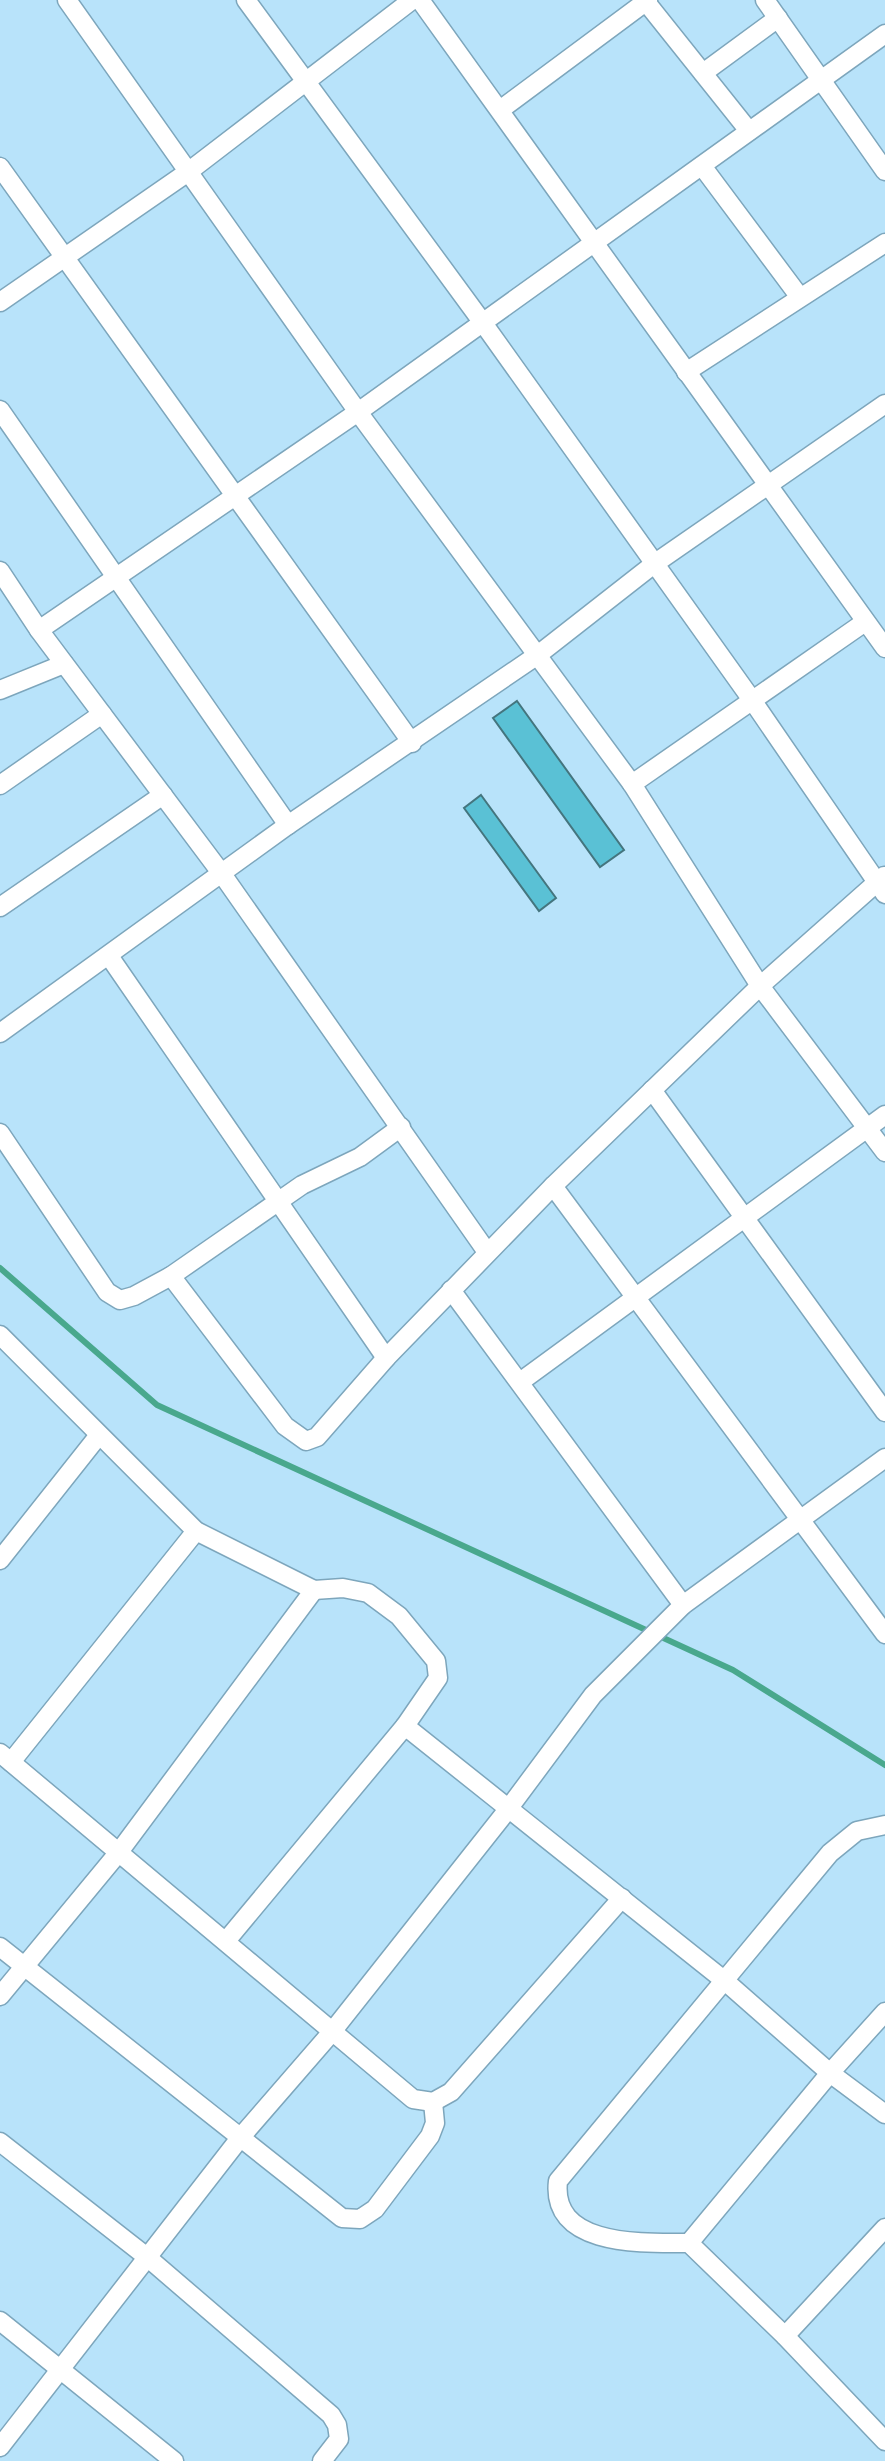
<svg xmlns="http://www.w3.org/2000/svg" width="885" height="2461" font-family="Manrope,sans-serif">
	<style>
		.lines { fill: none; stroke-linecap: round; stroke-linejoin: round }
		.stream { stroke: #49a88d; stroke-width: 6 }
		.building { fill: #5ac1d5; stroke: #44757e; stroke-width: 2 }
		.street-casing { stroke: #7da6bc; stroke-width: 21 }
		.street { stroke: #fff; stroke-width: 18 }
	</style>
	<rect width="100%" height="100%" fill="#b8e3fa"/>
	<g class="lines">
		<polyline class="stream" points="0,1268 157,1405 733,1670 885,1765"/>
	</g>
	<g class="building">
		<polygon points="517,701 624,850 600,867 493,718"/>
		<polygon points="481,795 556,898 539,911 464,808"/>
	</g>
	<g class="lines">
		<g class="street-casing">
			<g id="street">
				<polyline points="67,0 358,412 632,784 760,986 885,1152"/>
				<polyline points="246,0 483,323 752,700 885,894"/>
				<polyline points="420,0 885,648"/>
				<polyline points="765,0 885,171"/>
				<polyline points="646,2 749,131"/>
				<polyline points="703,73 778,18"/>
				<polyline points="500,110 648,0"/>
				<polyline points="702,166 799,296"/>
				<polyline points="0,167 412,743"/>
				<polyline points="0,302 188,172 412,0"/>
				<polyline points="686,372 885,243"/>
				<polyline points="0,410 288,825"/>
				<polyline points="0,571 39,630 222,874 487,1252"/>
				<polyline points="39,630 358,412 885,34"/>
				<polyline points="0,690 64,664"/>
				<polyline points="632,784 865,622"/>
				<polyline points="0,785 102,714"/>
				<polyline points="0,907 163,795"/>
				<polyline points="109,956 386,1358"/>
				<polyline points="0,1033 288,825 539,654 654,564 885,404"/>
				<polyline points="652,1090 885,1412"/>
				<polyline points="0,1133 107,1292 120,1300 134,1296 171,1276 302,1185 360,1157 401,1127"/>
				<polyline points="553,1186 885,1634"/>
				<polyline points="171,1276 285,1426 306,1441 317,1437 386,1358 553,1186 760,986 884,876"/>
				<polyline points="451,1290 683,1605"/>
				<polyline points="0,1335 196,1531 314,1590 343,1588 368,1593 399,1616 436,1661 438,1678 405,1726"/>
				<polyline points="520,1382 885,1115"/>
				<polyline points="0,1560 99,1435"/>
				<polyline points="0,1753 413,2099 433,2102 451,2092 622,1898"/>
				<polyline points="11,1762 196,1531"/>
				<path d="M885,1825L857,1831L830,1853L558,2181C550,2248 645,2243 689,2243L785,2336L885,2441"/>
				<polyline points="226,1941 405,1726 725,1981 830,2073 885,2114"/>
				<polyline points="0,1947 342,2218 360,2219 375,2209 430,2136 435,2123 433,2102"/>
				<polyline points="0,1996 119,1852 314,1590"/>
				<polyline points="0,2142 147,2257 331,2415 337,2425 339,2439 322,2461"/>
				<polyline points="689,2243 830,2073 885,2012"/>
				<polyline points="0,2321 174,2461"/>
				<polyline points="785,2336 885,2228"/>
				<polyline points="0,2447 240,2138 331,2033 509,1808 593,1695 683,1605 885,1458"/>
			</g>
		</g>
		<use href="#street" class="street"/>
	</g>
</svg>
